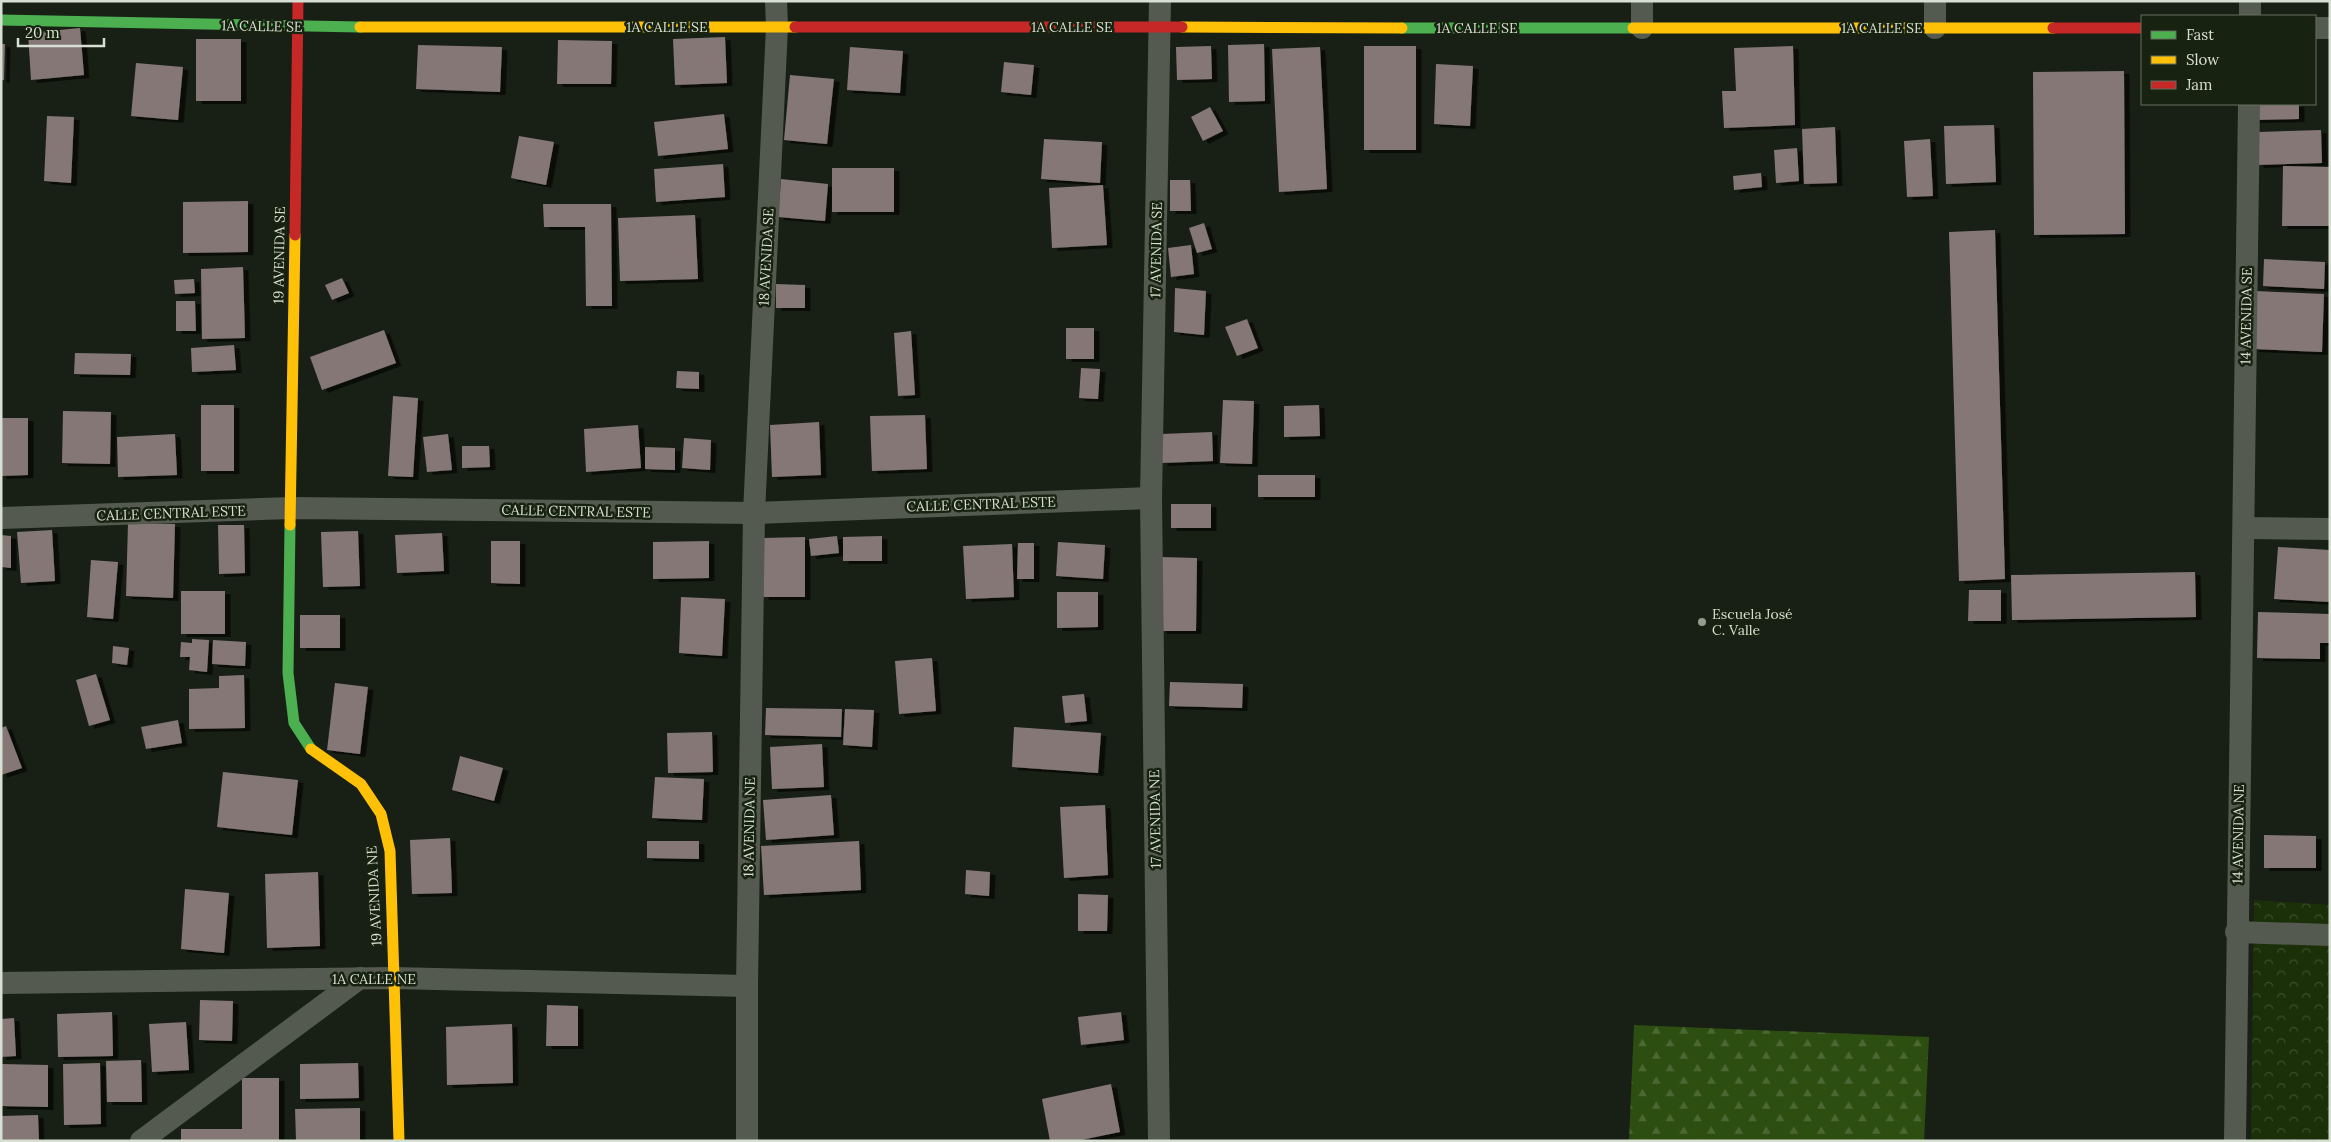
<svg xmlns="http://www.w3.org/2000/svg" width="2331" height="1142" font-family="Lora,serif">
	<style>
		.forest { fill: url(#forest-firs) }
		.park { fill: url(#park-crowns) }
		.building { fill: #847776; filter: url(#shadow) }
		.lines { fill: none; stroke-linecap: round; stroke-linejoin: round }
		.street { stroke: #545a4f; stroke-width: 22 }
		.fast { stroke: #4caf50; stroke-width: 11 }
		.slow { stroke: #ffc107; stroke-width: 11 }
		.jam { stroke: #c62828; stroke-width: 11 }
		.poi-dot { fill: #949c90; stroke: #172310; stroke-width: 2 }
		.labels { text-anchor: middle; stroke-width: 5; stroke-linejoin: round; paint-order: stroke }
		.street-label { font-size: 14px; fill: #d7dfd2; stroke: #172310 }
		.poi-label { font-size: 14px; fill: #d7dfd2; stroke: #172310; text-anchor: start }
	</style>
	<defs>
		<pattern id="forest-firs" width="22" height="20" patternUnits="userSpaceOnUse" patternTransform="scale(1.25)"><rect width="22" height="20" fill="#2d4e11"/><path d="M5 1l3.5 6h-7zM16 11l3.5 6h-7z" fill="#4b6733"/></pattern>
		<pattern id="park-crowns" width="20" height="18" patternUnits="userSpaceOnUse" patternTransform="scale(1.25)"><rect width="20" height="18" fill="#1b3008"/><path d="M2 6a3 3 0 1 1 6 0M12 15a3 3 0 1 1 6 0" fill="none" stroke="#3b4e2b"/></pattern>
		<filter id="shadow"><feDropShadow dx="5.5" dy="3" stdDeviation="0" flood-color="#0009"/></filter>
	</defs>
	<rect width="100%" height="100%" fill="#181f14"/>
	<polygon class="forest" points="1634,1025 1929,1037 1924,1141 1629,1141"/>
	<polygon class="park" points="2254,900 2330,905 2330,1141 2251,1141"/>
	<g class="building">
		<polygon points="80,28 84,75 31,80 28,33"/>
		<polygon points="725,37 727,83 675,85 673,39"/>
		<rect x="196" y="39" width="45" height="62"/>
		<polygon points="558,40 612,41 611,84 557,84"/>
		<polygon points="1,44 5,44 4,80 1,80"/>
		<polygon points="1264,44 1265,101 1229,102 1228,45"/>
		<polygon points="418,45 502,47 500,92 416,89"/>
		<polygon points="1211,46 1212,79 1177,80 1176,47"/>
		<rect x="1364" y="46" width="52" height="104"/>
		<polygon points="1793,46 1795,125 1724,128 1722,91 1736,91 1734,48"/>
		<polygon points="850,47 903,51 900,93 847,90"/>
		<polygon points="1320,47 1327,189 1279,192 1272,49"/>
		<polygon points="1004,62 1034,65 1031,95 1001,92"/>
		<polygon points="136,63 183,67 178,120 131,116"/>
		<polygon points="1436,64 1473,66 1470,126 1434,124"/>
		<polygon points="2124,71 2125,234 2034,235 2033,72"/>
		<polygon points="790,75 834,79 827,144 784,140"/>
		<polygon points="2253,104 2299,104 2299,119 2254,120"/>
		<polygon points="1210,107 1223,131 1203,141 1191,117"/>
		<polygon points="724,114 728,149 658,156 654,122"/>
		<polygon points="47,116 74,117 71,183 44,181"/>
		<polygon points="1994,125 1996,182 1946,184 1944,126"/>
		<polygon points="1835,127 1837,183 1804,184 1802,129"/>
		<polygon points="2321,130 2322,163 2258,165 2258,132"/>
		<polygon points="519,136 554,142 546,185 511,178"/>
		<polygon points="1044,139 1102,142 1100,183 1041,179"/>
		<polygon points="1930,139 1933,196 1907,197 1904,141"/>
		<polygon points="1797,148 1799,181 1776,183 1774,150"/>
		<polygon points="723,164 725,197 656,202 654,169"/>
		<polygon points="2283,166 2330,167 2330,226 2282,226"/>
		<rect x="832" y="168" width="62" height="44"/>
		<polygon points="1761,173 1762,187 1734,190 1733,176"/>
		<polygon points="781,179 828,184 825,221 778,217"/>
		<polygon points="1170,180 1190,180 1191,211 1170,211"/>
		<polygon points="1103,185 1107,245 1052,248 1049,188"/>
		<polygon points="248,201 248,252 183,253 183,202"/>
		<polygon points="543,204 611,204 612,306 586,306 585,227 544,227"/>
		<polygon points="695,215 698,279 620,281 618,218"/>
		<polygon points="1204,223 1212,249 1197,253 1189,228"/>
		<polygon points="1995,230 2005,579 1959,581 1949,232"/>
		<polygon points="1191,245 1194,274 1171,277 1168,248"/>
		<polygon points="2264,259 2325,262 2324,289 2263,286"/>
		<polygon points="243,267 245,338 202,339 201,269"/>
		<polygon points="342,278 349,293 332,300 325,285"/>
		<polygon points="194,279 195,293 175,294 174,280"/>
		<polygon points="776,284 805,285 805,308 776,308"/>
		<polygon points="1175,288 1206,291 1204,335 1174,332"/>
		<polygon points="2256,291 2324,294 2322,352 2253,349"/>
		<polygon points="176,301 195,301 196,331 176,331"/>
		<polygon points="1247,319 1258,348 1237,356 1225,327"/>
		<rect x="1066" y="328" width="28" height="31"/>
		<polygon points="384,330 396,363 322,390 310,357"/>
		<polygon points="911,331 915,395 898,396 894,333"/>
		<polygon points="234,345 236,370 192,372 191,348"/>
		<polygon points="75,353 131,354 130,375 74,374"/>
		<polygon points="1081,368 1100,369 1098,399 1079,398"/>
		<polygon points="677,371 699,372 699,389 676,388"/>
		<polygon points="393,396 418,398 413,477 388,476"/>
		<polygon points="1223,400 1254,401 1252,464 1220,463"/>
		<rect x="201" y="405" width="33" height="66"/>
		<polygon points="1319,405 1320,436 1284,437 1284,406"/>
		<polygon points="63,411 111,412 110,464 62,463"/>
		<polygon points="925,415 927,469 872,471 870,416"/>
		<polygon points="1,418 28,418 28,475 1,476"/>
		<polygon points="819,422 821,475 772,477 770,425"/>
		<polygon points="638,425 641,468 586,472 584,429"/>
		<polygon points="1212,432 1213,461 1162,463 1161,434"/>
		<polygon points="175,434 177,475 118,477 117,437"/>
		<polygon points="448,434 452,470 427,472 423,437"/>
		<polygon points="684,438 711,440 710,470 682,468"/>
		<polygon points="462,446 489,446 490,467 462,468"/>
		<polygon points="645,447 675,448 675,470 645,469"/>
		<rect x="1258" y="475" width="57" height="22"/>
		<rect x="1171" y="504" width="40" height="24"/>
		<polygon points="128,523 175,524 173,598 126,596"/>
		<polygon points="218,525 244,525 245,573 219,574"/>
		<polygon points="52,530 55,581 21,583 17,532"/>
		<polygon points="358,531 360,586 323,587 321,532"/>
		<polygon points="442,533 444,571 397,573 395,535"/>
		<polygon points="1,535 11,536 11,568 1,567"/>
		<polygon points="837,536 839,553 811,556 809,539"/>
		<polygon points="882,536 882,561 843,561 843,537"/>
		<polygon points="805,537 805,597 763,597 762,538"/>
		<polygon points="491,541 520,541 520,584 491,583"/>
		<polygon points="709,541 709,578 653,579 653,542"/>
		<polygon points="1058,542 1105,545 1103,579 1056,576"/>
		<polygon points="1018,543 1034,543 1034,579 1017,579"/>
		<polygon points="1012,544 1014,597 966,599 963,546"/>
		<polygon points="2278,547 2330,550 2330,602 2274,599"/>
		<polygon points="1161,557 1197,558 1196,631 1161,631"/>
		<polygon points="91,560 118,562 113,619 87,617"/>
		<polygon points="2195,572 2196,617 2012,620 2011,575"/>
		<polygon points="1969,590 2001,590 2001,621 1968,621"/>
		<rect x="181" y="591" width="44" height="43"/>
		<polygon points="1057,592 1098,592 1098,627 1057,628"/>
		<polygon points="681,597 725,599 722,656 679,653"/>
		<polygon points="2258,612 2330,614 2330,643 2320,643 2320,659 2257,658"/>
		<rect x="300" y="615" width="40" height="33"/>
		<polygon points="192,639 209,640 207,672 189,670 190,657 180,657 181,642 192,643"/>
		<polygon points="213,640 246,642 245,666 212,664"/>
		<polygon points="113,646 129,648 127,665 112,663"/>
		<polygon points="932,658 936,711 899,714 895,661"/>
		<polygon points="96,674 110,720 89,726 76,680"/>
		<polygon points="244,675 245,728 189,729 189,689 219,688 219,676"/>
		<polygon points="1170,682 1243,684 1242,708 1169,706"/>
		<polygon points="335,683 368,687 360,754 327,750"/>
		<polygon points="1084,694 1087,721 1065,723 1062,696"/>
		<polygon points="766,708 842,709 841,737 765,735"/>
		<polygon points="845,709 874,710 872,747 843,745"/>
		<polygon points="178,720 182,743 146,749 141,727"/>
		<polygon points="6,726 22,768 1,775 1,728"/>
		<polygon points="1014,727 1101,733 1098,773 1012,767"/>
		<polygon points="712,732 713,772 668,773 667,733"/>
		<polygon points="822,744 824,787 772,789 770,747"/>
		<polygon points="460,756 503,768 494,801 452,790"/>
		<polygon points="223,772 298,780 292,835 217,827"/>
		<polygon points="655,777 704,779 702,820 652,818"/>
		<polygon points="831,795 834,835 766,840 763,800"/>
		<polygon points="1105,805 1108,875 1064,878 1060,807"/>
		<polygon points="2264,835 2316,836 2316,868 2264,868"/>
		<polygon points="450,838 452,893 412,894 410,840"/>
		<polygon points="647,841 699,841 699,859 647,858"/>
		<polygon points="859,841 861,890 764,895 761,846"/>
		<polygon points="966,870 990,872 989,896 965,894"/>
		<polygon points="318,872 320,946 267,948 265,874"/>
		<polygon points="185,889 229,893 224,953 181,949"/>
		<polygon points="1078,894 1108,895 1107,931 1078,931"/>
		<polygon points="200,1000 233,1001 232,1041 199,1040"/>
		<polygon points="547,1005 578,1006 578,1046 546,1046"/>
		<polygon points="112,1012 113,1056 58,1057 57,1014"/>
		<polygon points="1121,1012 1124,1040 1081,1045 1078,1017"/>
		<polygon points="14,1018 16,1056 1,1057 1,1019"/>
		<polygon points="186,1022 189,1070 152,1072 149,1024"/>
		<polygon points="512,1024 513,1083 447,1085 446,1027"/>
		<polygon points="141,1060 142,1102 107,1102 106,1061"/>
		<polygon points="100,1063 101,1124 64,1125 63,1064"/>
		<polygon points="358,1063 359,1098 300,1099 300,1064"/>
		<polygon points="1,1064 48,1065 48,1107 1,1106"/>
		<polygon points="242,1078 279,1078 279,1141 181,1141 181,1129 242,1129"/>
		<polygon points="1111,1084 1120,1132 1076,1141 1050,1141 1042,1099"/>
		<polygon points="360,1108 360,1141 296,1141 295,1109"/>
		<polygon points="38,1115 39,1141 1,1141 1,1116"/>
	</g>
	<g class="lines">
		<g class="street">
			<polyline points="1642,1 1642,28"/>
			<polyline points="2250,16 2250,1"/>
			<polyline points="1935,28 1935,1"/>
			<polyline points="2315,28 2330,28"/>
			<polyline points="1,518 291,508 754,513 1151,498"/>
			<polyline points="2244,528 2330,529"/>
			<polyline points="2236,932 2330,935"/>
			<polyline points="1,983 393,978 747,986"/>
			<polyline points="141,1141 360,978"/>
			<polyline points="747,1141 747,986 754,513 777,27 776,1"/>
			<polyline points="1159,1141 1151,498 1160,1"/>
			<polyline points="2235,1141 2249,104"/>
		</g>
		<g class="fast">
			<polyline points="1,20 360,27"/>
			<polyline points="1402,28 1633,28"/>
			<polyline points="290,525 288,673 294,723 311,749"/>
		</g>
		<g class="slow">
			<polyline points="360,27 795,27"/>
			<polyline points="1182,27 1402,28"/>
			<polyline points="1633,28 2053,28"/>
			<polyline points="290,525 295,235"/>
			<polyline points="311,749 361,784 381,814 390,851 399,1141"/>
		</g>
		<g class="jam">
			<polyline points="795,27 1182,27"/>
			<polyline points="2053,28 2142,28"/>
			<polyline points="295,235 298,1"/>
		</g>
	</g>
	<circle class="poi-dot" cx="1702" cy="622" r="5"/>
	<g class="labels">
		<g class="street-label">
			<text transform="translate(262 26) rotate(1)" y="5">1A CALLE SE</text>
			<text x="667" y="32">1A CALLE SE</text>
			<text x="1072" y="32">1A CALLE SE</text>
			<text x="1477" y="33">1A CALLE SE</text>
			<text x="1882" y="33">1A CALLE SE</text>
			<text transform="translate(1156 250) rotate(-89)" y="5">17 AVENIDA SE</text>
			<text transform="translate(279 255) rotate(-89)" y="5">19 AVENIDA SE</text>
			<text transform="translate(766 257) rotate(-87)" y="5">18 AVENIDA SE</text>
			<text transform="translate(2246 316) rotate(-89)" y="5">14 AVENIDA SE</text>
			<text transform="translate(981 504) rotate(-2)" y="5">CALLE CENTRAL ESTE</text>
			<text transform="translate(576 511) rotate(1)" y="5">CALLE CENTRAL ESTE</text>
			<text transform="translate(171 513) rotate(-2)" y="5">CALLE CENTRAL ESTE</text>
			<text transform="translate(1155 819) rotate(-91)" y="5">17 AVENIDA NE</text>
			<text transform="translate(749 827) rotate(-89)" y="5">18 AVENIDA NE</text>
			<text transform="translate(2238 834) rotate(-89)" y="5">14 AVENIDA NE</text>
			<text transform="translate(374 896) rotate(-93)" y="5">19 AVENIDA NE</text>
			<text x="374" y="984">1A CALLE NE</text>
		</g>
		<g class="poi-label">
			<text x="1712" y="619">Escuela José<tspan x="1712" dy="16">C. Valle</tspan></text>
		</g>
	</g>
	<rect width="2331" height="1142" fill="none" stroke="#d7dfd2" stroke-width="5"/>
	<rect x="2141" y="15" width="175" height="90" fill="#172310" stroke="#646e5e"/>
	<rect x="2151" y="31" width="25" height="8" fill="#4caf50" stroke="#646e5e"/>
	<text x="2186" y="40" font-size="15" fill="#d7dfd2">Fast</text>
	<rect x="2151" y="56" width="25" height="8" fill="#ffc107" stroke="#646e5e"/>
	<text x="2186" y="65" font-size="15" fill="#d7dfd2">Slow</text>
	<rect x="2151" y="81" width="25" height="8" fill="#c62828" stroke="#646e5e"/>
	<text x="2186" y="90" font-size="15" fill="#d7dfd2">Jam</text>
	<path d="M18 38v8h86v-8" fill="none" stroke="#d7dfd2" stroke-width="2.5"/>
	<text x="25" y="38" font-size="15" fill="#d7dfd2" stroke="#172310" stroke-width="4" paint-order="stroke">20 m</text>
</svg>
